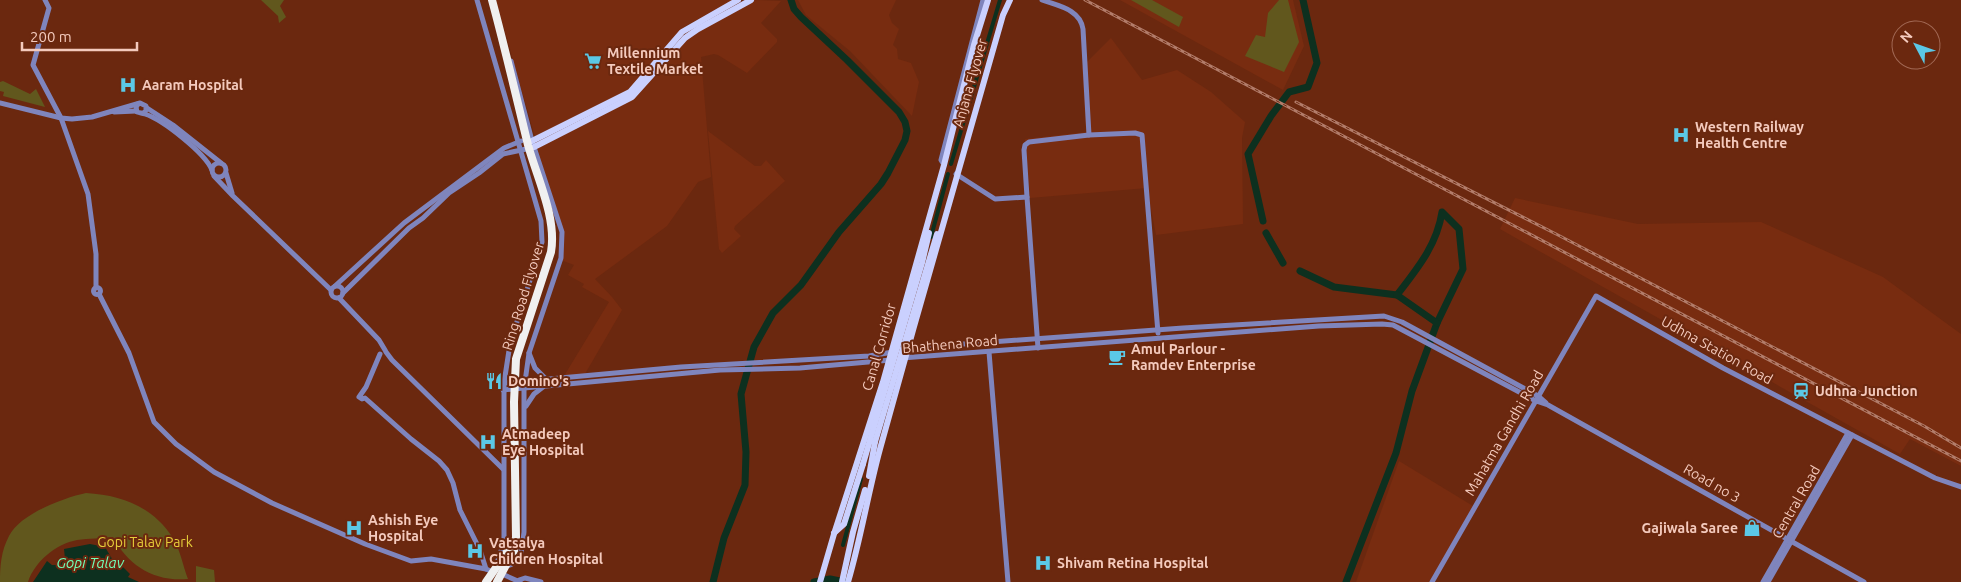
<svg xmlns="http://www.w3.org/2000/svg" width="1961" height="582" font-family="Ubuntu,sans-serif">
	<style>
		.built { fill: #782c10 }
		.green { fill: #61571d }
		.water { fill: #0d301f }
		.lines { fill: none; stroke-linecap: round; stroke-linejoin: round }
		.canal { stroke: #0d301f; stroke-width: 4 }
		.river { stroke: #0d301f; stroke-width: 7 }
		.minor { stroke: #7f85bd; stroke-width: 5 }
		.major { stroke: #cad0fe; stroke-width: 6 }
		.highway { stroke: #f0f0f0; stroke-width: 8 }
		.rail-casing { stroke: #b27c6a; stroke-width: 3 }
		.rail { stroke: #6b280f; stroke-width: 1; stroke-dasharray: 4; stroke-linecap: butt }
		.major-bridge { stroke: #cad0fe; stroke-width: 6 }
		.highway-bridge { stroke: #f0f0f0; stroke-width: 8 }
		.labels { text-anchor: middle; stroke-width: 4; stroke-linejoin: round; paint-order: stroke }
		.poi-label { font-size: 14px; font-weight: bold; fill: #f4cabd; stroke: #6b280f; text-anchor: start }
		.street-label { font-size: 14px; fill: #f4cabd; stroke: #6b280f }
		.park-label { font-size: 14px; fill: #e5cc3a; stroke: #6b280f }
		.water-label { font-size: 15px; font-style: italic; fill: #71feb8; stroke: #6b280f }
	</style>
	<rect width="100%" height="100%" fill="#6b280f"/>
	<g class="built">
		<polygon points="496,0 733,0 684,27 629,91 535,137"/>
		<polygon points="754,0 781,1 761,23 777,39 777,42 747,73 718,55 714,54 701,57 711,177 698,182 667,226 595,279 612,297 622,310 585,374 564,376 609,302 582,287 584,284 568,275 574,265 561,260 564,233 537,148 625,102 685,39"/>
		<polygon points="798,0 896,0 889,15 892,23 899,29 893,45 897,49 898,59 911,63 919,82 912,116 850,51 806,15"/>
		<polygon points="1120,0 1293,0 1304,46 1283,90"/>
		<polygon points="1111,38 1142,80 1177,70 1211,92 1245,122 1242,138 1243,224 1156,235 1147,188 1030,198 1025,139 1086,132 1082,67"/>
		<polygon points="708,131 755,166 761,166 766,160 785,181 735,226 734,229 741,236 722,253 719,249"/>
		<polygon points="1515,198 1638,224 1761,222 1883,277 1961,334 1961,466 1910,439 1900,454 1500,229"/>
		<polygon points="1399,461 1473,506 1430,582 1356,582"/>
	</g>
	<g class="green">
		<polygon points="261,0 284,0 280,6 286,17 279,23 278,16"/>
		<polygon points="1131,0 1152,0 1183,17 1179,27"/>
		<polygon points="1279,0 1288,0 1299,42 1284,72 1245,56 1256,35 1265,37 1268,13"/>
		<polygon points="3,81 30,94 36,89 45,107 3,96 4,92 0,91 0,82"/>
		<path d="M86,493C122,495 153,507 173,538C180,549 183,566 188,579C153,582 128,565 113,537C101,539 89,538 77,540C56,544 35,561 28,582H0C0,566 1,551 9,536C20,514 63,498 86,493Z"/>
		<polygon points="196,566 214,570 215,582 196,582"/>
	</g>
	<polygon class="water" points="90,544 105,547 114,562 117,561 130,574 128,577 139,582 33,582 47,561 52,565 58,565 65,559 64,549"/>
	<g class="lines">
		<g class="canal">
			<polyline points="951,164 1000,0"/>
			<polyline points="931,237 948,174"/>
			<polyline points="843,545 861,479"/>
		</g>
		<g class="river">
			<polyline points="1263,221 1248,154 1271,116 1289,92 1308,87 1317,63 1303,0"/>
			<polyline points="1266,233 1283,263"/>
			<path d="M1300,271L1334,287L1397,295C1417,269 1437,245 1442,212L1459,229L1463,269L1437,323L1412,391L1396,453L1346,582"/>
			<polyline points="1397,295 1437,323"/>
			<polyline points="713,582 724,538 745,485 746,452 741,394 754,347 773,313 801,285 839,232 881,184 888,173 905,140 907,131 905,122 899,112 847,60 801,17 794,9 791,0"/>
			<polyline points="814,582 830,579 845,582"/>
		</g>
		<g class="minor">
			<polyline points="45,0 49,8 33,65 61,118 88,194 96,254 96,288"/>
			<polyline points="477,0 541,221 542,242 510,344 504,383 504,542 497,563"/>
			<path d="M1042,0C1058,6 1080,9 1083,29L1089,135"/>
			<polyline points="0,103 61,118 72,119 92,117 140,103 146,106 146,110 144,113"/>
			<path d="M138,104L136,107L137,112C140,113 142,113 145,114C163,120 205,153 212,170"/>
			<polyline points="147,108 173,125 221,163"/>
			<polyline points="114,112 136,111"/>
			<circle cx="219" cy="170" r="7"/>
			<polyline points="944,165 941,160 983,0"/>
			<polyline points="226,173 232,193"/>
			<polyline points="956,174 995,199 1027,197 1038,348"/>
			<polyline points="214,176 233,196 331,290"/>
			<polyline points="1027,197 1024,150 1025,145 1029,142 1089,135 1135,133 1142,135 1158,333"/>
			<polyline points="335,286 404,223 504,148 521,141"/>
			<circle cx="337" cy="292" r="6"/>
			<circle cx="97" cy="291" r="3.5"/>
			<polyline points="343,293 409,228 423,218 449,193 479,173 503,154 531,148"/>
			<polyline points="99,294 129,353 154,422 176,444 214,472 272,503 365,544 411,561 431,559 486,569 493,572"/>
			<polyline points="339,298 379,340 385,350"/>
			<polyline points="906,350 964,344 1183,328 1384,316 1402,322 1538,396 1546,403"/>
			<polyline points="386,352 392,360 503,469"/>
			<polyline points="989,352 1008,582"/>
			<polyline points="529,353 535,368 546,379"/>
			<polyline points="380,354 366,387 359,397 362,399 365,398 411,439 439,461 447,470 453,483 460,510 480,550 486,569"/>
			<polyline points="902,358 1319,326 1382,324 1393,325 1536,401 1548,405 1864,582"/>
			<polyline points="504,383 681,367 869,356 893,352"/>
			<polyline points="503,390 720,370 800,368 891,360"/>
			<polyline points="526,406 534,394 543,387"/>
			<path d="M506,566C523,563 522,547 524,532V389L529,353L561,258L562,232L532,141L511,61"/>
			<polyline points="502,574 520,582"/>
			<polyline points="519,580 525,578 541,582"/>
			<polyline points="1432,582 1596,296 1723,368 1935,478 1961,487"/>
			<polyline points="1763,582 1848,433"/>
			<polyline points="1768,582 1852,435"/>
		</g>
		<g class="major">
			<polyline points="532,141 630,92 682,32 738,0"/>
			<polyline points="534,147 632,97 685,38 698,29 751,0"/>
			<polyline points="869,476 875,442"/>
			<polyline points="834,533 844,524 863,464"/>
			<polyline points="820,582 834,534 883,382 944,165 974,45 988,0"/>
			<polyline points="842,582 853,532 865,490"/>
			<path d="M848,582C861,538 868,493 880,449C920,304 961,159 1003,15L1010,0"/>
		</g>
		<g class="highway">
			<polyline points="486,582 509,549"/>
			<polyline points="497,582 514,550"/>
		</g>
		<g class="rail-casing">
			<g id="rail">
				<polyline points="1085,0 1961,461"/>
				<polyline points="1296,102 1558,235 1924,426 1961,448"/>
			</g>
		</g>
		<use href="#rail" class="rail"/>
		<g class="major-bridge">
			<polyline points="875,442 937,234"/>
			<polyline points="863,464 922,263 929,233"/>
		</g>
		<path class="highway-bridge" d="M492,0C505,48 516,96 528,145C537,178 557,218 551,252L516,359L514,402L516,537L514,550"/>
	</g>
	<defs>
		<g id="supermarket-bare" transform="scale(1.35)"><path d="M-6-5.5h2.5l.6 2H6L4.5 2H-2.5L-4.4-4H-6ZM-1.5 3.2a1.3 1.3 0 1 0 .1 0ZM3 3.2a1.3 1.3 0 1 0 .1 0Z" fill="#5bc8e6" stroke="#6b280f" stroke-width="2.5" paint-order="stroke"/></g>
		<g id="hospital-bare" transform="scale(1.35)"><path d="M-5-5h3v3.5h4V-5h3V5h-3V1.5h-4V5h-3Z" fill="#5bc8e6" stroke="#6b280f" stroke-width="2.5" paint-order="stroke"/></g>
		<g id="cafe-bare" transform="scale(1.35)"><path d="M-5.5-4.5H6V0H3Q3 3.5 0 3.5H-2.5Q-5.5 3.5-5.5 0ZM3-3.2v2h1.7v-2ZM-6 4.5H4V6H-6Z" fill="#5bc8e6" stroke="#6b280f" stroke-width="2.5" paint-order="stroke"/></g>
		<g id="restaurant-bare" transform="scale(1.35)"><path d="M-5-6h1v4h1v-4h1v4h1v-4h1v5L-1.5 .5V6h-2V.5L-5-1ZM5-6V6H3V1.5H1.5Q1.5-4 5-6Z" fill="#5bc8e6" stroke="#6b280f" stroke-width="2.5" paint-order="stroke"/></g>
		<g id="station-bare" transform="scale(1.35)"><path d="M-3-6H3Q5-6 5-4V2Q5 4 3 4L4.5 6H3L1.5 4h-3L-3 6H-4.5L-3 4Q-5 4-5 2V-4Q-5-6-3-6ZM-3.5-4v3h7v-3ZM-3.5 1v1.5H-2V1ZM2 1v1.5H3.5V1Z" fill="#5bc8e6" stroke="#6b280f" stroke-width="2.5" paint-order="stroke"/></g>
		<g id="shop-bare" transform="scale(1.35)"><path d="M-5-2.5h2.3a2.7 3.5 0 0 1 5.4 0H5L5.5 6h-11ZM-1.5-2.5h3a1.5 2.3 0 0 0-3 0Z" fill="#5bc8e6" stroke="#6b280f" stroke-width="2.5" paint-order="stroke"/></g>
	</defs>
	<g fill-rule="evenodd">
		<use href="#supermarket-bare" x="593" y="61"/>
		<use href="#hospital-bare" x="128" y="85"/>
		<use href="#hospital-bare" x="1681" y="135"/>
		<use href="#cafe-bare" x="1117" y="357"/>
		<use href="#restaurant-bare" x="494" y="381"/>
		<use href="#station-bare" x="1801" y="391"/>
		<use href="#hospital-bare" x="488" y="442"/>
		<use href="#hospital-bare" x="354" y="528"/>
		<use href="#shop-bare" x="1752" y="528"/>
		<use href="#hospital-bare" x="475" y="551"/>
		<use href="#hospital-bare" x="1043" y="563"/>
	</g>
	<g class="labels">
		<g class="poi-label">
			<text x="607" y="58">Millennium<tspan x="607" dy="16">Textile Market</tspan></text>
			<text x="142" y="90">Aaram Hospital</text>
			<text x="1695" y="132">Western Railway<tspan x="1695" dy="16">Health Centre</tspan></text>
			<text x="1131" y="354">Amul Parlour -<tspan x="1131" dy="16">Ramdev Enterprise</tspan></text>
			<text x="508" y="386">Domino's</text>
			<text x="1815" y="396">Udhna Junction</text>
			<text x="502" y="439">Atmadeep<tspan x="502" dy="16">Eye Hospital</tspan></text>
			<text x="368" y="525">Ashish Eye<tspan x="368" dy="16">Hospital</tspan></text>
			<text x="1738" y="533" text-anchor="end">Gajiwala Saree</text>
			<text x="489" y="548">Vatsalya<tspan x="489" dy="16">Children Hospital</tspan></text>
			<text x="1057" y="568">Shivam Retina Hospital</text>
		</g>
		<g class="street-label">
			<text transform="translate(970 83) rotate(-74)" y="5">Anjana Flyover</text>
			<text transform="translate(523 296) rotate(-73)" y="5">Ring Road Flyover</text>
			<text transform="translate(950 344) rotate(-5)" y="5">Bhathena Road</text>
			<text transform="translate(879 347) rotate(-74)" y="5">Canal Corridor</text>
			<text transform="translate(1717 350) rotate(29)" y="5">Udhna Station Road</text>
			<text transform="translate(1504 433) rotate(-60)" y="5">Mahatma Gandhi Road</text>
			<text transform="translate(1712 483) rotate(30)" y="5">Road no 3</text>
			<text transform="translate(1796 502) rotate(-60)" y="5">Central Road</text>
		</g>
		<g class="park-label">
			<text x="145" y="547">Gopi Talav Park</text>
		</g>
		<g class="water-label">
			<text x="90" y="568">Gopi Talav</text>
		</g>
	</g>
	<g transform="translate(1916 45) rotate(311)"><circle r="24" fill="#6b280f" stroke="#a26955"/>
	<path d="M0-4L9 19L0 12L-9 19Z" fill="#5bc8e6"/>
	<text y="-8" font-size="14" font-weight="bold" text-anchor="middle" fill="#f4cabd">N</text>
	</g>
	<path d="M22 42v8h115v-8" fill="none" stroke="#f4cabd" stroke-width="2.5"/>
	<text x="30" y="42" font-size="15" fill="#f4cabd" stroke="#6b280f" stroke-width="4" paint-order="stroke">200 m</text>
</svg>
